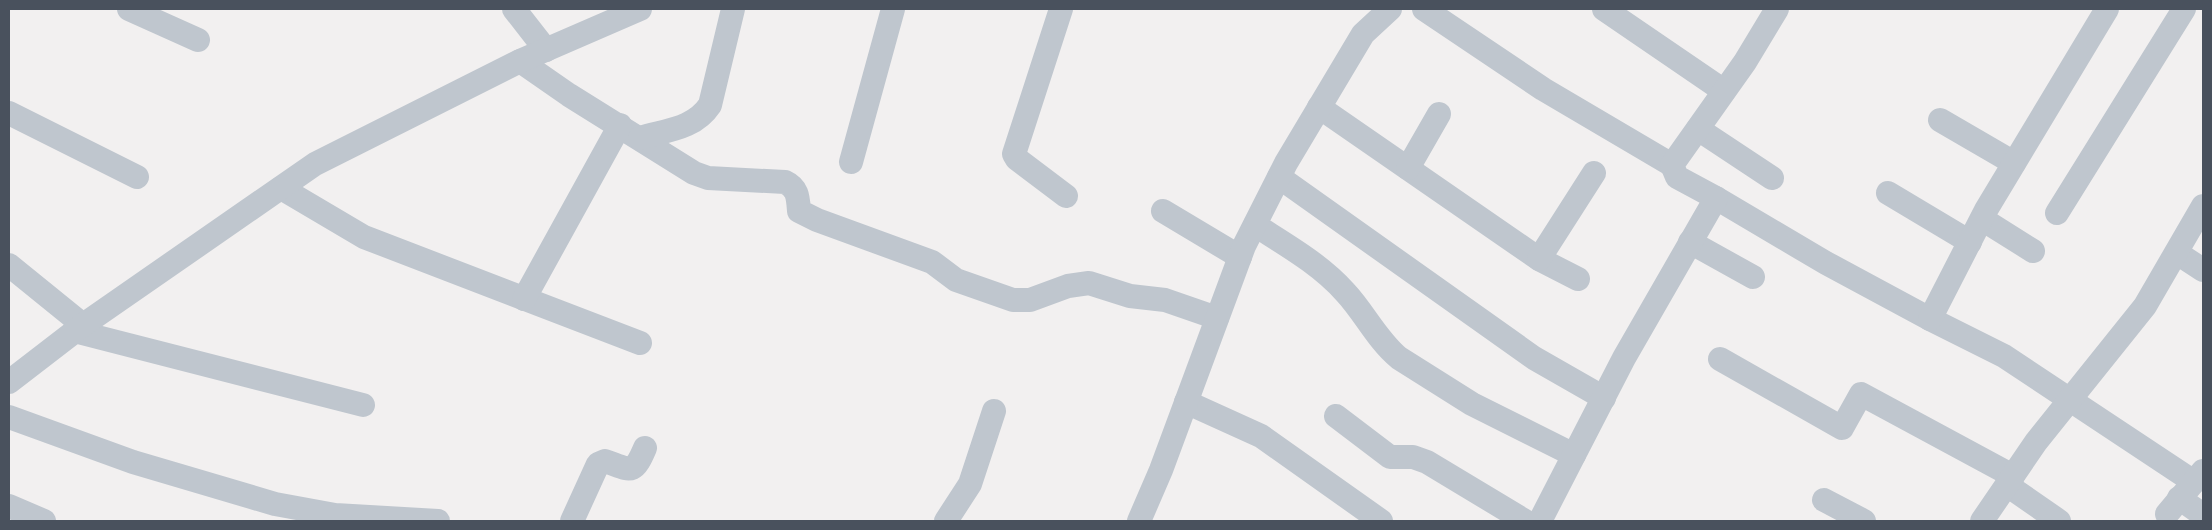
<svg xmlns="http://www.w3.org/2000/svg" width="2212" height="530" font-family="Poppins,sans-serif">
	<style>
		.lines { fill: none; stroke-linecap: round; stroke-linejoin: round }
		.minor { stroke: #bfc6ce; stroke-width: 24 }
	</style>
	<rect width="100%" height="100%" fill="#f2f0f0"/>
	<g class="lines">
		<g class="minor">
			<polyline points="129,9 198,40"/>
			<polyline points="514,9 546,50"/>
			<polyline points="1061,9 1014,154 1017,159 1066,196"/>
			<polyline points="1424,9 1543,89 1672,165"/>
			<polyline points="1604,9 1724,91"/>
			<path d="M520,61L569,95L694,173L708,178L785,182C798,188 798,198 799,211L817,220L932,262L956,280L1013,300H1030L1068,286L1089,283L1130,296L1165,300L1217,318"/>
			<polyline points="1319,107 1539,259 1578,279"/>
			<polyline points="9,113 137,177"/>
			<polyline points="1940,120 2014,163"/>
			<polyline points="1698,129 1772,178"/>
			<path d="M640,138C667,130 694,129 710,105L733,9"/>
			<polyline points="851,162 893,9"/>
			<polyline points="1408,168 1439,114"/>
			<polyline points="1279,177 1534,358 1604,398"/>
			<polyline points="281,188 364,237 640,343"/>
			<polyline points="1888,193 1970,242"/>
			<polyline points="1716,198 1826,263 1930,319 2004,356 2194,482"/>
			<polyline points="1163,211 1240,257"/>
			<polyline points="2057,213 2184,9"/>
			<polyline points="1982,219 2033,251"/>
			<path d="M1255,225C1286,245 1320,264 1345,292C1364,312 1377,340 1399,358L1472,404L1574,455"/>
			<polyline points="1690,242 1753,277"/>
			<polyline points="2177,253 2203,270"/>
			<polyline points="1539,259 1594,173"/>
			<polyline points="9,265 83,325"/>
			<polyline points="524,299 620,125"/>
			<polyline points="1930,319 1986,210 2107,9"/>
			<polyline points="74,331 363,405"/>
			<polyline points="1720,359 1842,428 1861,394 2013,476"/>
			<polyline points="9,382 83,325 315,164 520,61 640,9"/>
			<polyline points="1186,402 1261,436 1381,521"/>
			<polyline points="1336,416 1390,457 1413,457 1427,462 1525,521"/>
			<polyline points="9,417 133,462 275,504 335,515 438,521"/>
			<polyline points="2007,485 2059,521"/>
			<polyline points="2179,498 2203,515"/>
			<polyline points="1824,500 1864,521"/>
			<polyline points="9,506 44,521"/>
			<polyline points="2167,514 2203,471"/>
			<path d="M572,521L598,464L605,461C631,470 633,476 645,448"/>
			<polyline points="946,521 970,484 994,411"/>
			<polyline points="1139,521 1161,470 1244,246 1286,163 1363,34 1390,9"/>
			<polyline points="1540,521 1624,358 1716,198 1677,177 1672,165 1745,62 1777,9"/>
			<polyline points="1982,521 2036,442 2145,306 2203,206"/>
		</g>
	</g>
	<rect width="2212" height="530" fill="none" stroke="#49515d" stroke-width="20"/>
</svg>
